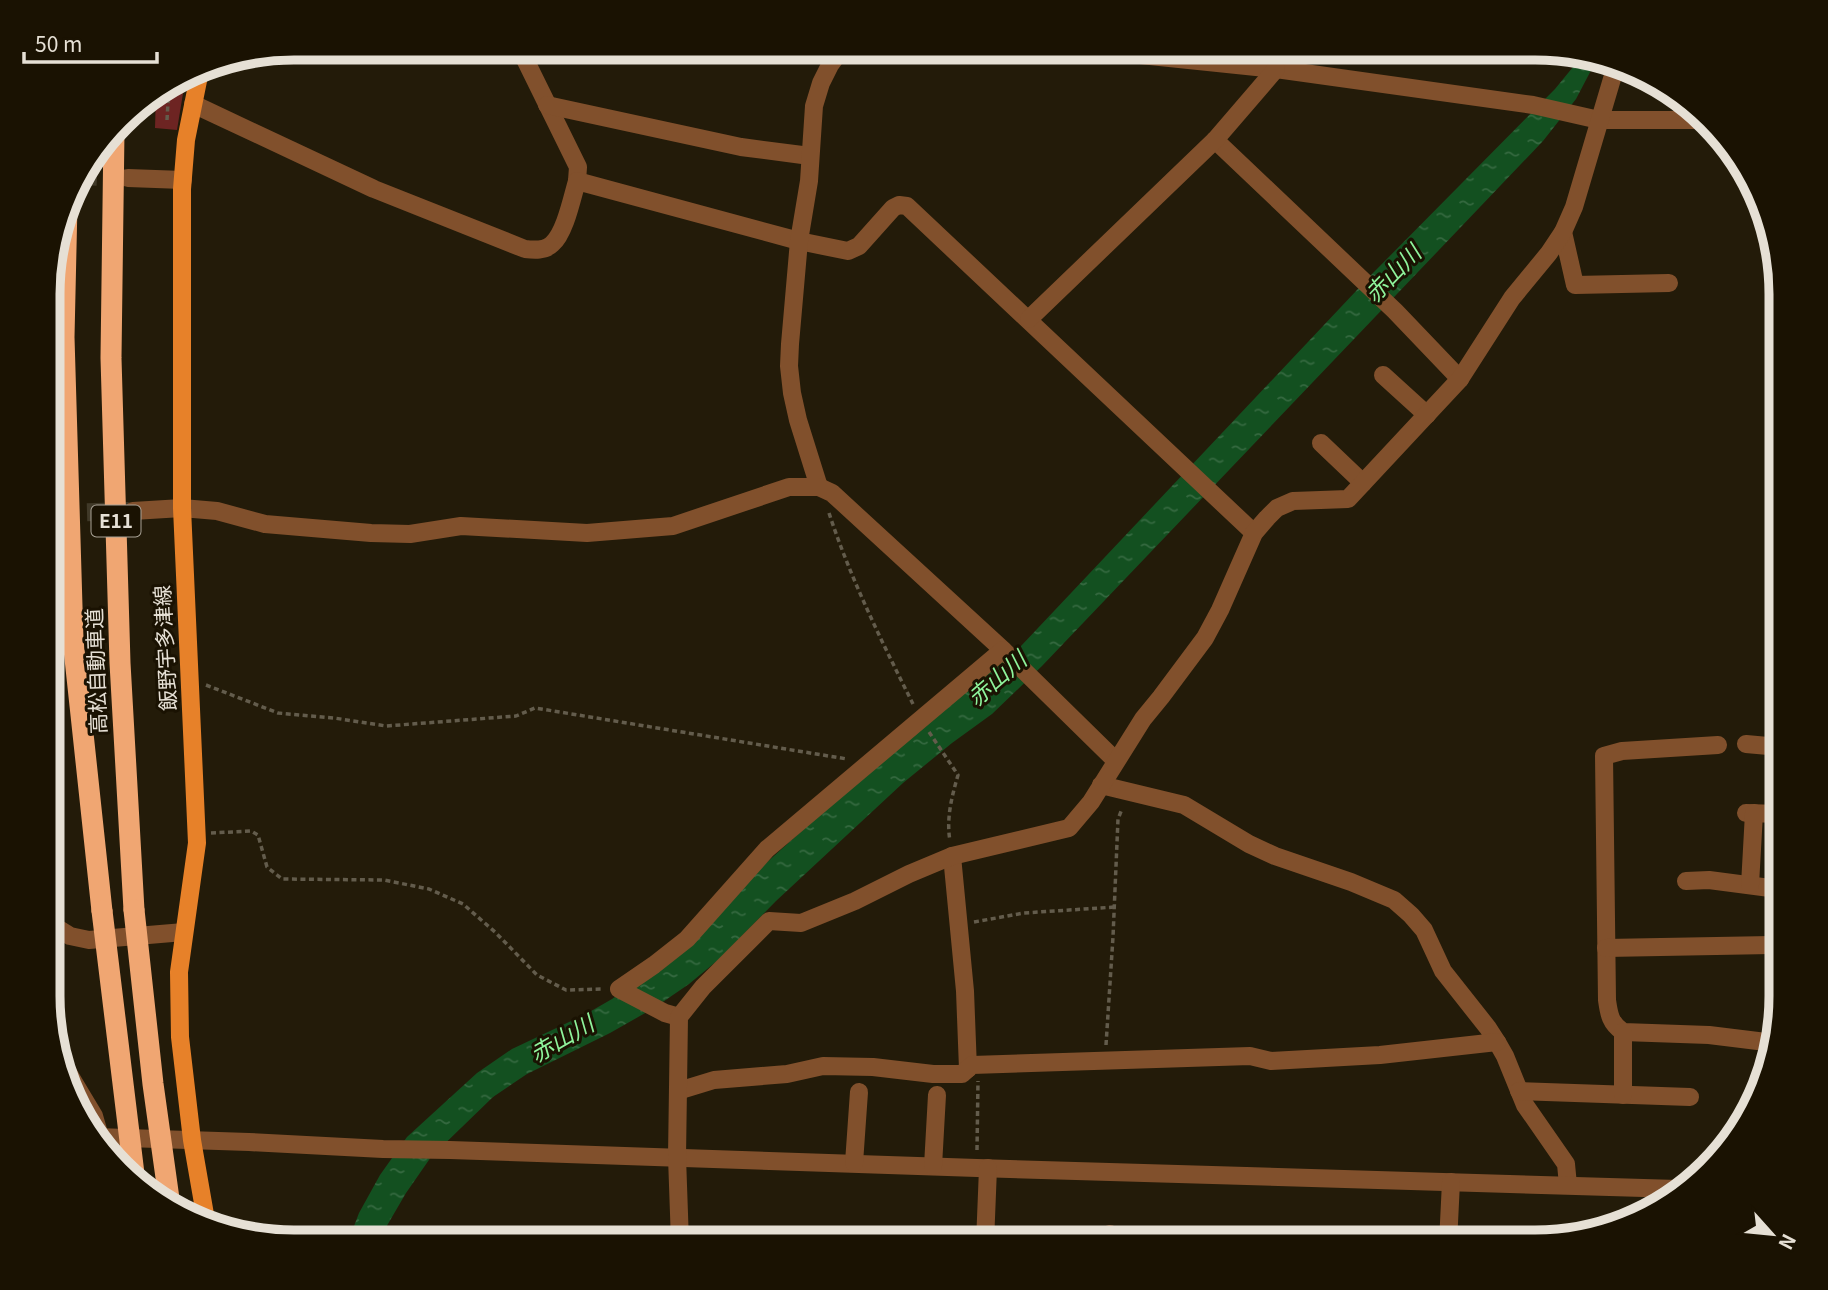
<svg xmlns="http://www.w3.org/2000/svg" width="1828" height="1290" font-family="Georgia,'Noto Sans JP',serif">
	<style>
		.park { fill: #6d2422 }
		.water { fill: url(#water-ripples) }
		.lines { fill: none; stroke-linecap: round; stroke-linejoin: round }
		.minor-tunnel { stroke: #403928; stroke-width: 18; stroke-dasharray: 18 9; stroke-linecap: butt }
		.path { stroke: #635c4c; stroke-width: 3.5; stroke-dasharray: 5 3.5; stroke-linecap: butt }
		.minor { stroke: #81502c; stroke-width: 18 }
		.major { stroke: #e78129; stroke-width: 18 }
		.highway { stroke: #f0a672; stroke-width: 21 }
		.highway-bridge { stroke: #f0a672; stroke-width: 21 }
		.labels { text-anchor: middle; stroke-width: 6; stroke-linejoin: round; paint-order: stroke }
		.shield { fill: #1a1202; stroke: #a9a296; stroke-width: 2 }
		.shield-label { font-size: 19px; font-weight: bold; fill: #e6e0d5 }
		.street-label { font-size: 21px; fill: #e6e0d5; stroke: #1a1202 }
		.water-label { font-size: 23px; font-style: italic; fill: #8ef39b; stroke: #1a1202 }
		.rim { fill: none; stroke: #e6e0d5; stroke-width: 9 }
	</style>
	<defs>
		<pattern id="water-ripples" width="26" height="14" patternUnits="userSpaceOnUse" patternTransform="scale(1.75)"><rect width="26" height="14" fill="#135020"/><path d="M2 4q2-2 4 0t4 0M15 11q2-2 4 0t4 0" fill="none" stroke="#356940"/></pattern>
	</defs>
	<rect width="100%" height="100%" fill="#231b09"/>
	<polygon class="park" points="186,75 177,130 155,128 156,93"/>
	<polygon class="water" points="1580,54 1598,57 1576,99 1543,141 1042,666 992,714 952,743 903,783 776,901 718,960 689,984 654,1008 610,1033 527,1074 493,1097 431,1157 406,1193 385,1229 381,1242 348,1242 359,1213 380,1175 407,1137 477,1073 512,1049 586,1014 612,999 672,957 754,874 884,757 933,717 973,687 1021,646 1373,273 1555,89 1573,67"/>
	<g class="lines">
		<g class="minor-tunnel">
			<polyline points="79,176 124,178"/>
			<polyline points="60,513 129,511"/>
		</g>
		<g class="path">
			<polyline points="167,120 169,85"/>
			<path d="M829,513C851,580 882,642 913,704"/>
			<polyline points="206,685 278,713 334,718 386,726 516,716 535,708 847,759"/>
			<path d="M929,732L958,775C952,796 946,818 950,841"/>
			<polyline points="211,833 251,831 258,835 267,867 282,879 384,880 429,889 463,904 495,932 537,975 566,990 603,989"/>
			<polyline points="974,922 1024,913 1115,907"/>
			<polyline points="1106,1045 1113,937 1118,819 1122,809"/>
			<polyline points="977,1150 978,1081"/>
		</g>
		<g class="minor">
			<polyline points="519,47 578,167 577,181"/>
			<polyline points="1073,48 1276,69 1533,105 1599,120 1703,120"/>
			<path d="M193,104L374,189L525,249C534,250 545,251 552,244C565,233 572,198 577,181L799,241L848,251L859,246L893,208L899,205L907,206L1254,533"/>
			<polyline points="547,105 741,147 810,156"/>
			<polyline points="1215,140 1395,311 1460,379"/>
			<polyline points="128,178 183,180"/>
			<polyline points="1563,232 1575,285 1669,283"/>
			<polyline points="1029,319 1215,140 1276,69"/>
			<polyline points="1383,375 1427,415"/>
			<polyline points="1321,443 1363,483"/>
			<polyline points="819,487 798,420 792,393 789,366 790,344 799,241 809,181 814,106 821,83 830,65 843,47"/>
			<polyline points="133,511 182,508 217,511 265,524 371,533 410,534 461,526 587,533 673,526 789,487 819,487 832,493 1003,650 1116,761"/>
			<polyline points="49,513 60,513"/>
			<polyline points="1746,744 1780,747"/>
			<path d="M1718,745L1622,751L1604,756L1607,1000C1609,1014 1610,1023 1623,1032L1709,1035L1774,1043"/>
			<polyline points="1101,785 1184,805 1249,844 1275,856 1351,882 1394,900 1411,915 1424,930 1443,971 1488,1028 1497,1042 1505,1056 1525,1105 1566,1164 1568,1185"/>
			<polyline points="1746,813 1780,814"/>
			<polyline points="952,856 965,991 968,1069"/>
			<polyline points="1686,881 1709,880 1770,888 1780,887"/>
			<polyline points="1750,885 1754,813"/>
			<polyline points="49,923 70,936 89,940 184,932"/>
			<polyline points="1606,948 1771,945"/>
			<polyline points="679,1017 665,1013 619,989 654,965 687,939 767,849 1003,650"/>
			<polyline points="61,1061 94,1116 102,1144"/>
			<polyline points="678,1091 714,1080 787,1074 823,1066 873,1067 933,1074 962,1074 972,1065 1250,1056 1271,1061 1380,1055 1497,1042"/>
			<polyline points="1519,1091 1690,1097"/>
			<polyline points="1623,1095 1623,1032"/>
			<polyline points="96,1137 249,1142 383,1149 450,1150 977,1168 1678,1189"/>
			<polyline points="854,1163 859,1092"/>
			<polyline points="933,1166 937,1095"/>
			<polyline points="1110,1234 1111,1243"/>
			<polyline points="680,1242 677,1157 679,1017 703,987 769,921 801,923 855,901 909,874 952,856 1069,828 1091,802 1143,719 1161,697 1205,638 1220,610 1254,533 1267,518 1277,508 1293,501 1348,499 1460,379 1512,298 1549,253 1563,232 1574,207 1617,62"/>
			<polyline points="985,1243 988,1168"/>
			<polyline points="1448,1243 1451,1182"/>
		</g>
		<polyline class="major" points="201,66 186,140 182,189 182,508 197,843 179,972 180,1037 192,1140 207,1226"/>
		<g class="highway">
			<polyline points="114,131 111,358 120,663 134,910"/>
			<polyline points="67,204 64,337 73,640 102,911"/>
		</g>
		<g class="highway-bridge">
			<polyline points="134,910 153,1084 170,1206"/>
			<polyline points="102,911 135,1182"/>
		</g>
	</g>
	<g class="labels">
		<rect class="shield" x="91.5" y="505.5" width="49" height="31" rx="5"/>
		<g class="shield-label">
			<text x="116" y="528">E11</text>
		</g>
		<g class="street-label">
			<text transform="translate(166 648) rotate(-93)" y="7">飯野宇多津線</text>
			<text transform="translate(97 671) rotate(-92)" y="7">高松自動車道</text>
		</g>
		<g class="water-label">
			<text transform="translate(1393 274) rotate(-46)" y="8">赤山川</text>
			<text transform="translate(997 679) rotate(-41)" y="8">赤山川</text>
			<text transform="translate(562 1039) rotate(-30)" y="8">赤山川</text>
		</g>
	</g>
	<path d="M0 0H1828V1290H0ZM294 60H1535A234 234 0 0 1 1769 294V996A234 234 0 0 1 1535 1230H294A234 234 0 0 1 60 996V294A234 234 0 0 1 294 60Z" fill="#1a1202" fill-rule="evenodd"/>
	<path class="rim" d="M294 60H1535A234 234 0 0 1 1769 294V996A234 234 0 0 1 1535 1230H294A234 234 0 0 1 60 996V294A234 234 0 0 1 294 60Z"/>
	<g transform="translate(1772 1234) rotate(117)" stroke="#1a1202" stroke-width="5" paint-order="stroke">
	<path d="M0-5L12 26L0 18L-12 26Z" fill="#e6e0d5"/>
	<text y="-10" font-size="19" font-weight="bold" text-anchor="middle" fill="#e6e0d5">N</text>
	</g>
	<path d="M24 52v10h133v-10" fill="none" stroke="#e6e0d5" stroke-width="3.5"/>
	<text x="35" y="52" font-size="21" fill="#e6e0d5" stroke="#1a1202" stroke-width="5" paint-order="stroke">50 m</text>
</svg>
